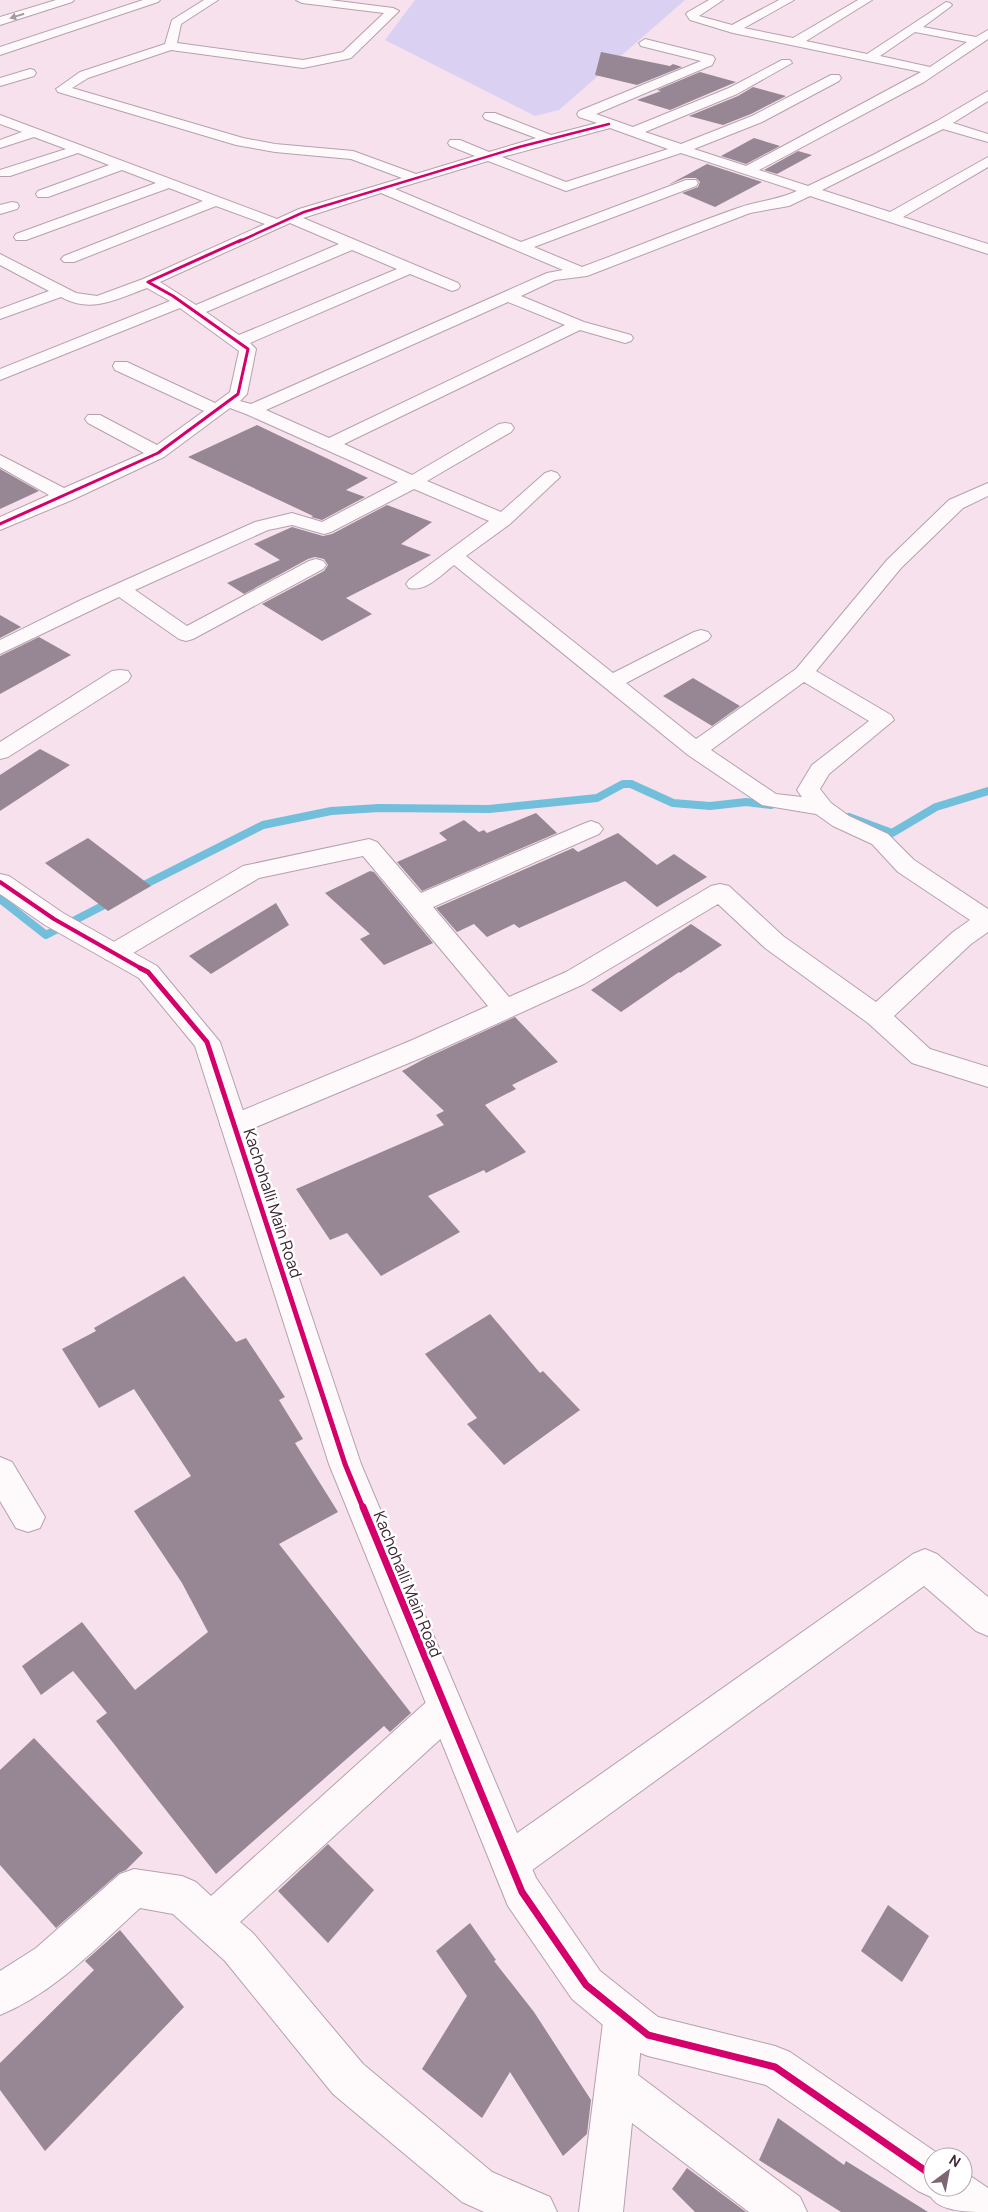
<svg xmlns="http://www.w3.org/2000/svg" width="988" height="2212" font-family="Manrope,sans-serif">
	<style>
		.green { fill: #d9d0f2 }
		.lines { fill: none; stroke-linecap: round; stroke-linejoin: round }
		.stream { stroke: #72bfdc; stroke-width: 8 }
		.building { fill: #978794 }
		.minor-casing { stroke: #b5a1ad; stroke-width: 2 }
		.tertiary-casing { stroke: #b5a1ad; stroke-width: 2 }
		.motorway-casing { stroke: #b5a1ad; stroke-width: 2 }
		.minor { fill: #fefafc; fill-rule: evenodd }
		.tertiary { fill: #fefafc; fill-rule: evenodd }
		.motorway { fill: #fefafc; fill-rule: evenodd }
		.cycleway-far4-casing { stroke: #fff; stroke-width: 4 }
		.cycleway-far3-casing { stroke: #fff; stroke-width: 5 }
		.cycleway-far2-casing { stroke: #fff; stroke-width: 6 }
		.cycleway-far1-casing { stroke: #fff; stroke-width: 8 }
		.cycleway-casing { stroke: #fff; stroke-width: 10 }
		.cycleway-far4 { stroke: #d6006c; stroke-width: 2.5 }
		.cycleway-far3 { stroke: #d6006c; stroke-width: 3 }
		.cycleway-far2 { stroke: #d6006c; stroke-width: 4 }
		.cycleway-far1 { stroke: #d6006c; stroke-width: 5 }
		.cycleway { stroke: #d6006c; stroke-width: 7 }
		.oneway { fill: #a69aa1 }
		.labels { text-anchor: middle; stroke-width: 5; stroke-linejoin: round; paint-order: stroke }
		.near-street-label { font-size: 16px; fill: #3a2431; stroke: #fff }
	</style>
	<rect width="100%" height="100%" fill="#f6e1ed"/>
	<polygon class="green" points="415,0 685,0 559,110 535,116 385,40"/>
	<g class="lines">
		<g class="stream">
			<polyline points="849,817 892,833 936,807 988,791"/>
			<polyline points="136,889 263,825 331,811 379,808 489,809 597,798 623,784 631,784 673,803 710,806 746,802 771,805"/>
			<polyline points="0,899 46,935 112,901"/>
		</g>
	</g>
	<g class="building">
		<polygon points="601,52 670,66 673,64 682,67 637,85 595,75"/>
		<polygon points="700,72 736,82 670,110 637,100 661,91 657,90"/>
		<polygon points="753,87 786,96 751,114 723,125 689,116 738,96"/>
		<polygon points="754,138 780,146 746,164 721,156"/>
		<polygon points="798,151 812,155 777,174 764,170"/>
		<polygon points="707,164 762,182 715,207 682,193 698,187 700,182 696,178 685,178 668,185"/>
		<polygon points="257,425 368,478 346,490 365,497 322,520 311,517 313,516 188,457"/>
		<polygon points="0,469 39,491 0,509"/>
		<polygon points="387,505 432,522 401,544 431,555 346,598 372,614 322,641 262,604 324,571 328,565 324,559 315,557 308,559 244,594 227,583 280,560 254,544 292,527 323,536 332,534"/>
		<polygon points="0,615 21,627 0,638"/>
		<polygon points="39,637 71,655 0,694 0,656"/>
		<polygon points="693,678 740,706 712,726 663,696"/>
		<polygon points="40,749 70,765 0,811 0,775"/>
		<polygon points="536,813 557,833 422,891 397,862 447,840 439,833 464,820 479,832 484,830 487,833"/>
		<polygon points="618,833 657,865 674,854 707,877 657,907 625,881 519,928 514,924 487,937 474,924 457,932 436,908 573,848 578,852"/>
		<polygon points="88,838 151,886 108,911 45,863"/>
		<polygon points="370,871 374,872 433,943 384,965 360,939 370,934 325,893"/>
		<polygon points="276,903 289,925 211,974 189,956"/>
		<polygon points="691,924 722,945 680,973 679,972 621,1012 591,990"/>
		<polygon points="515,1017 558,1062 512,1085 516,1089 485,1105 526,1152 486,1173 484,1170 428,1196 460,1232 381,1276 347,1233 330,1240 296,1189 444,1125 436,1115 444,1111 402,1071 426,1058"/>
		<polygon points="184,1276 236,1342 246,1338 285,1397 279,1400 303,1439 295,1443 338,1512 279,1544 411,1713 390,1732 384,1726 216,1874 96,1721 107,1713 73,1671 41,1695 22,1666 82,1622 135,1690 208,1632 182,1583 134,1511 191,1476 134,1389 99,1408 62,1349 96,1331 94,1328"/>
		<polygon points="490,1314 540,1373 543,1371 580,1410 504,1465 467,1424 477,1418 425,1354"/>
		<polygon points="34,1738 143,1853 126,1870 119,1873 56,1928 0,1865 0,1770"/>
		<polygon points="328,1844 374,1890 328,1943 278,1891"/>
		<polygon points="888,1905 929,1936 902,1982 861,1951"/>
		<polygon points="470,1923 496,1960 494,1961 534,2012 591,2100 587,2134 563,2156 510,2072 482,2118 422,2069 467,1996 436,1951"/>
		<polygon points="120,1930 184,2007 45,2151 0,2090 0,2063 94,1970 85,1961"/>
		<polygon points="778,2118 844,2165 846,2161 928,2212 841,2212 759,2160"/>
		<polygon points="687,2168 746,2212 695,2212 672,2189"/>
	</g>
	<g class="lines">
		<g class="minor-casing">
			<g id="minor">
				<polygon points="143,0 160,0 158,2 0,55 0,47"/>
				<path d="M204,0H218L181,24L177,43L303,60L343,52L384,13L302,3L296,0H330L393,8L399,11L351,58L347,59L303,68L171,50L88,78L72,88L243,138L275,144L353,151L416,174L475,156L450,146L448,143L450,140H460L489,152L536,138L485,119L483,116L485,113H495L551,135L597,123L579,117L577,114L579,111L701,61L641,46L639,43L645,39L713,56L715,59L712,65L596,114L633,127L729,88L782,60H790L792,63L737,94L645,132L681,144L752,116L831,75H839L841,78L839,81L762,122L694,149L746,166L921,72L733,33L690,20L686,14L688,12L709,0H723L699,16L732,25L779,0H794L744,28L793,38L858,0H872L806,41L867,54L946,2L950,3L952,5L950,7L923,27L976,37L988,30V39L924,82L759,170L808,186L873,155L937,121L988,91V101L953,123L988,134V142L943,129L822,190L890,212L988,157V167L903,217L988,244V254L810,196L789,206L750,213L587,276L555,280L521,296L584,322L631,335L633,338L631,341L625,343L580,330L344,444L412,475L499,424L505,423L511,424L514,428L511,432L427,481L501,512L545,473L551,471L557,473L560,477L510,524L466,556L613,673L694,632L701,630L708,632L711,636L708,640L626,683L696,739L796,669L887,560L949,500L988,483V496L963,508L901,568L816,671L891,715L894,720L829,774L820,789L831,803L849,816L888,834L914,860L988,909V932L971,944L894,1016L930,1049L988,1067V1087L912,1063L868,1023L765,948L718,904L584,984L428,1055L244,1132L234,1136L224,1132L220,1125L224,1118L410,1041L488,1006L363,856L259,878L123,959L114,962L105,959L101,953L105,947L243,866L369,839L377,842L421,893L583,824L591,821L599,824L603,829L599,834L433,907L509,997L566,972L711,886L720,884L729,886L783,936L876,1002L953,932L970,920L898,872L872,844L833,826L816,814L762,805L688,755L454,565C441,575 426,592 409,588L406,584L409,580L489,521L414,489L331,532L324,534L292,525L268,530L135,590L187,626L309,561L316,559L323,561L326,565L323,569L193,639L186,641L179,639L119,597L0,654V640L81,600L255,522L292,513L322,522L398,482L246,414L230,408L164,457L72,500L0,530V517L49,495L0,467V455L64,488L144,453L88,423L85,419L88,415H100L157,445L204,411L115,370L113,366L115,362H127L215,403L230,392L239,351L180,308L0,380V369L170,301L147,288C117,299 92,314 61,297L0,319V309L49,291L0,265V254L76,293L97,296L143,279L265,224L216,206L74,262H64L61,259L64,256L203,201L169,188L26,240H16L14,237L16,234L156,183L122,170L48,197H38L36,194L38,191L109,165L78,153L10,176H0V170L66,149L34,137L0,148V140L22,132L0,124V115L277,219L299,209L402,178L351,159L275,152L236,145L58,92L56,89L80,72L165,44L172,20ZM915,32L967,42L930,67L880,56ZM610,128L668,149L566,182L502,157ZM681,153L797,191C778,200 758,201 738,208C686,226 634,248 582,267L534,247L696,186L698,183L696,180H686L521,242L395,189L488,161L566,191ZM381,193L563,270L547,273L251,404L240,401L247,394L256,349L250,343L410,274L452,291L458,289L460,286L458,283L303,218ZM290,223L339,244L196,305L160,282ZM352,250L397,269L239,335L206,312ZM508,302L565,325L329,438L266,410ZM804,682L869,721L812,765L797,790L802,797L776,794L711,750Z"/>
				<polygon points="30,69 34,70 36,73 34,76 0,86 0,78"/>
				<polygon points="12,202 17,203 19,206 17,209 0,214 0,205"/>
				<polygon points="120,670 128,671 131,676 128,681 8,757 0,759 0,742 112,671"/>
				<polygon points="0,1457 12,1462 45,1517 40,1528 28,1532 16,1528 0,1501"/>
				<polygon points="925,1549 937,1554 988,1597 988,1636 976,1631 924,1586 524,1876 510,1881 496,1876 491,1862 496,1848 913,1554"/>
				<path d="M446,1691L459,1696L464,1709L459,1722L240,1922L253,1933L363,2064L492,2172L550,2197L557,2212H484L462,2202L333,2094L225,1961L173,1914L140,1908C97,1947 54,1993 0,2015V1971L36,1948L120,1874L134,1869L182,1876L196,1882L211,1896L433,1696Z"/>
				<polygon points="624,1995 638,2001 644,2015 638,2075 800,2197 807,2212 749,2212 632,2123 623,2212 579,2212 604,2015 610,2001"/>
			</g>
		</g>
		<g class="tertiary-casing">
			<path id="tertiary" d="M0,874L9,876L63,913L157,966L220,1042L361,1464L536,1878L600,1971L658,2017L775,2046L790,2052L943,2157H933V2187H963V2171L988,2188V2212C970,2212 940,2212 931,2197L918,2191L766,2085L648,2056L633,2050L572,1999L508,1906L329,1464L195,1046L139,978L45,925L0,894Z"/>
		</g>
		<g class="motorway-casing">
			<polygon id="motorway" points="56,0 74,0 72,2 0,25 0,17"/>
		</g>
		<use href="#minor" class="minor"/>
		<use href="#tertiary" class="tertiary"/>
		<use href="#motorway" class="motorway"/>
		<g class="cycleway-far4-casing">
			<polyline id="cycleway-far4" points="238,242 304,212 519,147 609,124"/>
		</g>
		<g class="cycleway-far3-casing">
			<polyline id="cycleway-far3" points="0,524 158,453 238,394 248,349 173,296 148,282 241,240"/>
		</g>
		<g class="cycleway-far2-casing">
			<polyline id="cycleway-far2" points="0,882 54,919 142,969"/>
		</g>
		<g class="cycleway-far1-casing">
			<polyline id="cycleway-far1" points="140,968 148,972 207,1042 345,1464 363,1508"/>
		</g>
		<g class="cycleway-casing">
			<polyline id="cycleway" points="363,1507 522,1892 586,1985 648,2035 775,2067 933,2176"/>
		</g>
		<use href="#cycleway-far4" class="cycleway-far4"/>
		<use href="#cycleway-far3" class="cycleway-far3"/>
		<use href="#cycleway-far2" class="cycleway-far2"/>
		<use href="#cycleway-far1" class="cycleway-far1"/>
		<use href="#cycleway" class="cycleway"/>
	</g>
	<defs><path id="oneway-solid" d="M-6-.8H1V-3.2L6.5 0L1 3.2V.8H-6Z" transform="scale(1.25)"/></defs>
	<use class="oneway" href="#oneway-solid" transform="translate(17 16) rotate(163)"/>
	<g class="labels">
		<g class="near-street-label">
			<text transform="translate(273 1203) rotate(72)" y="6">Kachohalli Main Road</text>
			<text transform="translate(408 1584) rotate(68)" y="6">Kachohalli Main Road</text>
		</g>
	</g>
	<g transform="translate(948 2172) rotate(32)"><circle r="24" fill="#ffffff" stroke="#b0a7ad"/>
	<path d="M0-4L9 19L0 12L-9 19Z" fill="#7c6673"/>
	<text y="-8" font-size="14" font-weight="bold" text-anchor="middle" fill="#3a2431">N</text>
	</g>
</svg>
